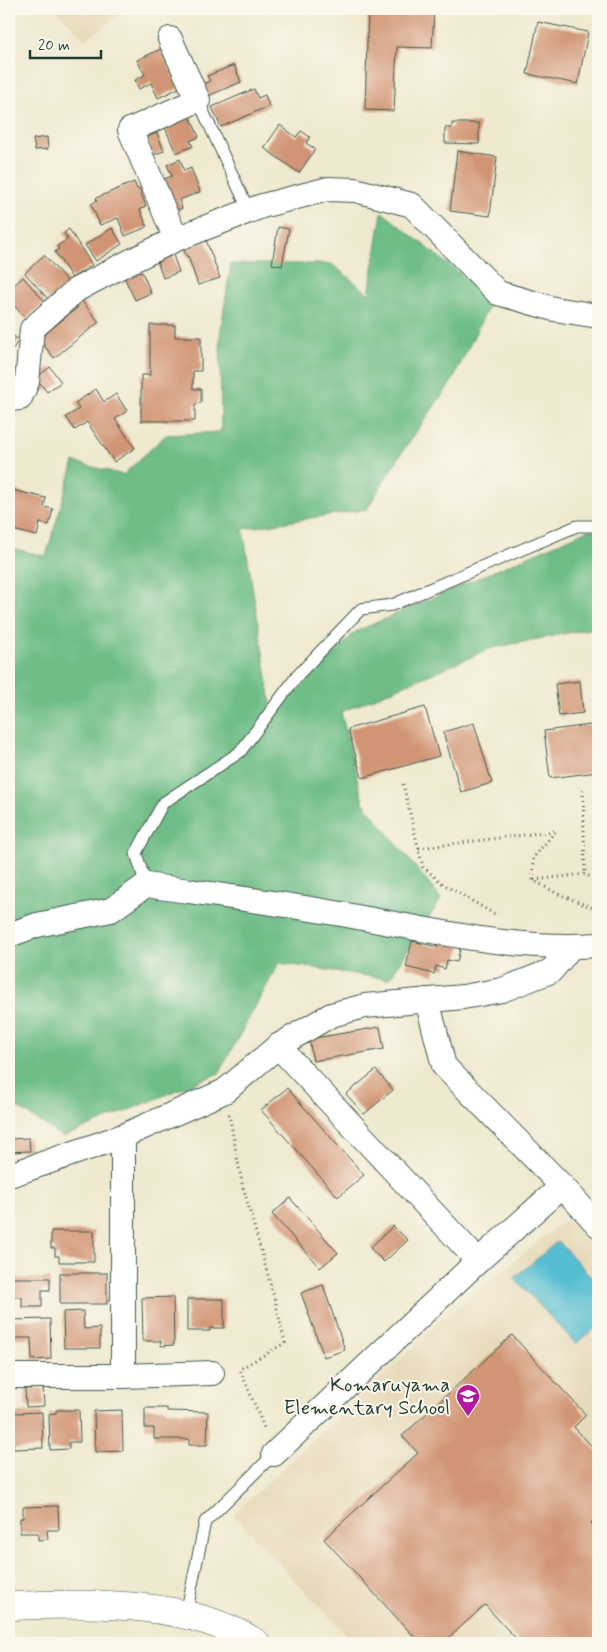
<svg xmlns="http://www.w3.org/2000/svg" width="607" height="1652" font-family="Mynerve,sans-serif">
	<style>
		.built { fill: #e7daba }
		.forest { fill: #6ebd87; stroke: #467d5e }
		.water { fill: #55bdd2; stroke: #3a7d83 }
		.building { fill: #d19574 }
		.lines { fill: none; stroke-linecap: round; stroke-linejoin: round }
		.lane-casing { stroke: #3e574b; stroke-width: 13 }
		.street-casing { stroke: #3e574b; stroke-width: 26 }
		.secondary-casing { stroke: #3e574b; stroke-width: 29 }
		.path { stroke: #3e574b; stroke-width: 3; stroke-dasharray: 1 4; stroke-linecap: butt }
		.lane { stroke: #fff; stroke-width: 11 }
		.street { stroke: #fff; stroke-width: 24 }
		.secondary { stroke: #fff; stroke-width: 28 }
		.labels { text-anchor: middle; stroke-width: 4; stroke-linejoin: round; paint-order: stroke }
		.poi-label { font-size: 20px; fill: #1f3d34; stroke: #fbf7ec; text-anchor: end }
	</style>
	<rect width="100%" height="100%" fill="#fbf7ec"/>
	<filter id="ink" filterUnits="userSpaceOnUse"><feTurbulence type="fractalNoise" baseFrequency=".02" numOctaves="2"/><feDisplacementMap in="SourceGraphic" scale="10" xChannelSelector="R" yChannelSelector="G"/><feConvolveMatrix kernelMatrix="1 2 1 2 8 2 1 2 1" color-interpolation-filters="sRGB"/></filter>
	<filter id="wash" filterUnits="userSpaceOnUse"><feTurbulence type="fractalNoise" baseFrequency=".0096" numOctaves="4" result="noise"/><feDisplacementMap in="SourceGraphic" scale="20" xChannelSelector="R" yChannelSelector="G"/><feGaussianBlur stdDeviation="1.12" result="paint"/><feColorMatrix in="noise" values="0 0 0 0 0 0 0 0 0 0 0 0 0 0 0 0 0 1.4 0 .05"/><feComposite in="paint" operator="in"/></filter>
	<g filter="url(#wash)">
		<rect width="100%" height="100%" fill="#efe9cf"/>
		<g class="built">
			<polygon points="55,9 128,9 85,40"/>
			<polygon points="567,1218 598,1251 598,1643 354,1643 233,1515 443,1319"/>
		</g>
		<polygon class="forest" points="382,212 492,299 452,381 402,452 367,509 243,529 273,715 355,632 588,530 598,530 598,627 492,648 341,712 363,802 441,899 389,979 279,963 219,1073 63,1137 9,1102 9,548 46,556 74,462 123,475 166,435 221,432 220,335 231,264 332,264 369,294"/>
		<polygon class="water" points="558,1241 598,1284 598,1326 576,1344 514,1278"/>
		<g id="blocks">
			<g class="building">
				<polygon points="368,9 434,10 432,48 397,47 394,111 365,110"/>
				<polygon points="538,22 588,32 578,84 527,74"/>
				<polygon points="161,49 179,88 158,98 151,83 139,89 135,80 145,75 137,60"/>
				<polygon points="234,65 241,82 208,96 203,84 210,81 207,76"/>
				<polygon points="254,89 258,98 265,95 269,106 221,127 212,107"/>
				<polygon points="189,114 199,137 190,141 193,146 176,153 164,125"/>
				<polygon points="452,123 479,123 479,144 445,143 445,128 452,128"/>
				<polygon points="280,125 296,137 301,131 310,137 306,143 315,149 299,173 264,148"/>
				<polygon points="157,133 164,151 153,155 146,137"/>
				<polygon points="47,137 48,149 35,150 33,139"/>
				<polygon points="457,151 497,157 490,216 450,211"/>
				<polygon points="180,159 184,171 191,168 200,192 179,200 182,208 176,211 164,179 172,176 167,165"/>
				<polygon points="134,182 137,189 139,188 146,206 140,209 147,227 125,236 118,218 100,225 91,204 97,201 96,198"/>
				<polygon points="278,227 289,229 282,266 272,264"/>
				<polygon points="112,228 122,244 96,261 85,245"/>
				<polygon points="69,229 92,265 72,278 55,252 59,249 57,246 68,239 64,233"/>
				<polygon points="206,240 220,278 198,285 188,256 187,257 183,248"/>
				<polygon points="44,255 69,283 49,300 25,273"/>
				<polygon points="173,255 179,272 163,278 157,261"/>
				<polygon points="137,271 139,273 142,272 151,293 135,300 124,277"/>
				<polygon points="23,277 45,302 26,319 9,300 9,290"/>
				<polygon points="80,299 99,322 54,358 39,339 78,307 75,303"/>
				<polygon points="150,325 175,325 175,337 201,337 201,371 193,371 193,389 201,389 201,403 195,404 195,421 141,421 141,375 150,375"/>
				<polygon points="9,333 19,340 12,350 9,347"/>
				<polygon points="50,367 61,382 47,392 36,378"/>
				<polygon points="96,389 104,402 116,394 127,411 115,419 135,448 114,462 87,422 75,430 66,417 79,409 75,403"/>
				<polygon points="12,490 46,498 44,507 53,509 49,525 40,523 37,536 9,529 11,515 9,514 9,503"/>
				<polygon points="580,681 583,713 559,716 555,684"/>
				<polygon points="425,707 439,756 362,778 348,729"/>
				<polygon points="474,723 492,783 461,792 443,732"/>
				<polygon points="598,724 598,772 550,778 544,731"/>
				<polygon points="439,940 461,945 457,962 447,960 445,969 436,966 434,974 406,967 412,941 438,947"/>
				<polygon points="380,1027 384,1049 313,1061 309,1039"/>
				<polygon points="376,1070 393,1090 364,1114 346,1094"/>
				<polygon points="287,1088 364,1175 338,1197 261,1110"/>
				<polygon points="29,1138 30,1151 9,1152 9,1139"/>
				<polygon points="290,1198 338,1253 320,1268 272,1214"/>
				<polygon points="393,1226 408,1240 384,1262 370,1248"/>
				<polygon points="51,1231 94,1231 94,1262 59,1262 59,1256 55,1256 55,1248 51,1248"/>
				<rect x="60" y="1273" width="47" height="31"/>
				<polygon points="9,1278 50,1278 50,1290 42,1290 42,1307 22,1307 22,1297 13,1297 13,1300 9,1300"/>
				<polygon points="323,1285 345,1350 324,1357 301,1293"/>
				<polygon points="173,1297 174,1345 161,1346 161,1341 143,1341 142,1298"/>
				<polygon points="187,1299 224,1299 224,1328 210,1328 210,1331 187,1331"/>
				<polygon points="83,1311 84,1329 100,1328 100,1348 64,1348 63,1312"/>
				<polygon points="50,1319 51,1359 32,1360 31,1338 10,1338 9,1320"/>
				<polygon points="512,1335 586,1415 574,1427 598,1453 598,1516 591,1523 598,1531 598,1643 520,1643 485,1605 443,1643 420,1643 324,1539 418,1453 402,1436"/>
				<polygon points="43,1388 44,1406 26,1407 25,1389"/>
				<polygon points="145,1408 167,1408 167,1411 208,1412 207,1445 189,1445 189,1439 154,1439 154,1428 145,1428"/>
				<polygon points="56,1410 79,1410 80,1442 69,1442 69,1449 50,1450 49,1414 56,1413"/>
				<polygon points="122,1410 123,1451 95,1452 94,1411"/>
				<polygon points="42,1412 43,1448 13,1449 13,1443 9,1444 9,1417 15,1417 15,1413"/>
				<polygon points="58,1506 59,1530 47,1530 48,1539 38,1540 38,1533 20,1533 20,1518 23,1518 23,1507"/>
				<polygon points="69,1638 69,1643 51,1643 51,1639"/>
			</g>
		</g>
	</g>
	<g filter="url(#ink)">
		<use href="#blocks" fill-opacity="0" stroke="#3e574b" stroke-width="1"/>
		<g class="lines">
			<g class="lane-casing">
				<g id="lane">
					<polyline points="198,100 249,211"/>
					<polyline points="146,885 136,853 163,803 240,752 297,676 361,609 392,605 577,526 598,526"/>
					<polyline points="186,1614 205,1522 274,1454"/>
				</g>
			</g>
			<g class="street-casing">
				<g id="street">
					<polyline points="170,39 198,100 130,130 176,239"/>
					<polyline points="9,399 20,398 27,382 32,329 76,290 127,263 176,239 262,206 328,189 355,190 412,205 498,293 554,309 598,316"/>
					<path d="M9,935L37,925L111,910L146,885C216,895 287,904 357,917C436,931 517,951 598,945"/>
					<polyline points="427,1000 444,1066 562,1186"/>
					<polyline points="278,1046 478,1261 562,1186 598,1225"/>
					<polyline points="123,1136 123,1376 212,1373"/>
					<polyline points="9,1174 13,1174 123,1136 225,1091 278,1046 331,1015 365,1006 463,997 502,990 551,971 571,947"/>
					<polyline points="9,1376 123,1376"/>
					<polyline points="274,1454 478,1261"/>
				</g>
			</g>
			<g class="secondary-casing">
				<path id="secondary" d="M9,1606C91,1604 183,1598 256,1643"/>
			</g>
			<g class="path">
				<polyline points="403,784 423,867 443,884 496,915"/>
				<polyline points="583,790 585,874"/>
				<polyline points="555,832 533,858 533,880 556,893 598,910"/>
				<polyline points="419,848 556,831"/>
				<polyline points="534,880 585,874 598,881"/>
				<polyline points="229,1114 242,1183 276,1304 285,1343 240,1369 265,1430"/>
			</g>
			<use href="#lane" class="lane"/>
			<use href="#street" class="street"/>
			<use href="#secondary" class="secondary"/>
		</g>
	</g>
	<defs>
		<g id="school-pin" transform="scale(1.25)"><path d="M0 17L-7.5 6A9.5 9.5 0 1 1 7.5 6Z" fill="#b5179e" stroke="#fbf7ec"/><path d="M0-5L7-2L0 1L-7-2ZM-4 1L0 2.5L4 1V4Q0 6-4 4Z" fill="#fff"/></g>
	</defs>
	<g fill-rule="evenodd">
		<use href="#school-pin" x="468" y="1396"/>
	</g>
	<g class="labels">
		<g class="poi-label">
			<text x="450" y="1391">Komaruyama<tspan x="450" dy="23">Elementary School</tspan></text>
		</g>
	</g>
	<rect width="607" height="1652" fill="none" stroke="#fbf7ec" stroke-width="30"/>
	<path d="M30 50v8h71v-8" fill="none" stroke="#1f3d34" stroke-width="2.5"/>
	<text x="38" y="50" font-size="15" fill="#1f3d34" stroke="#fbf7ec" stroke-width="4" paint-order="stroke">20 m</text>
</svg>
